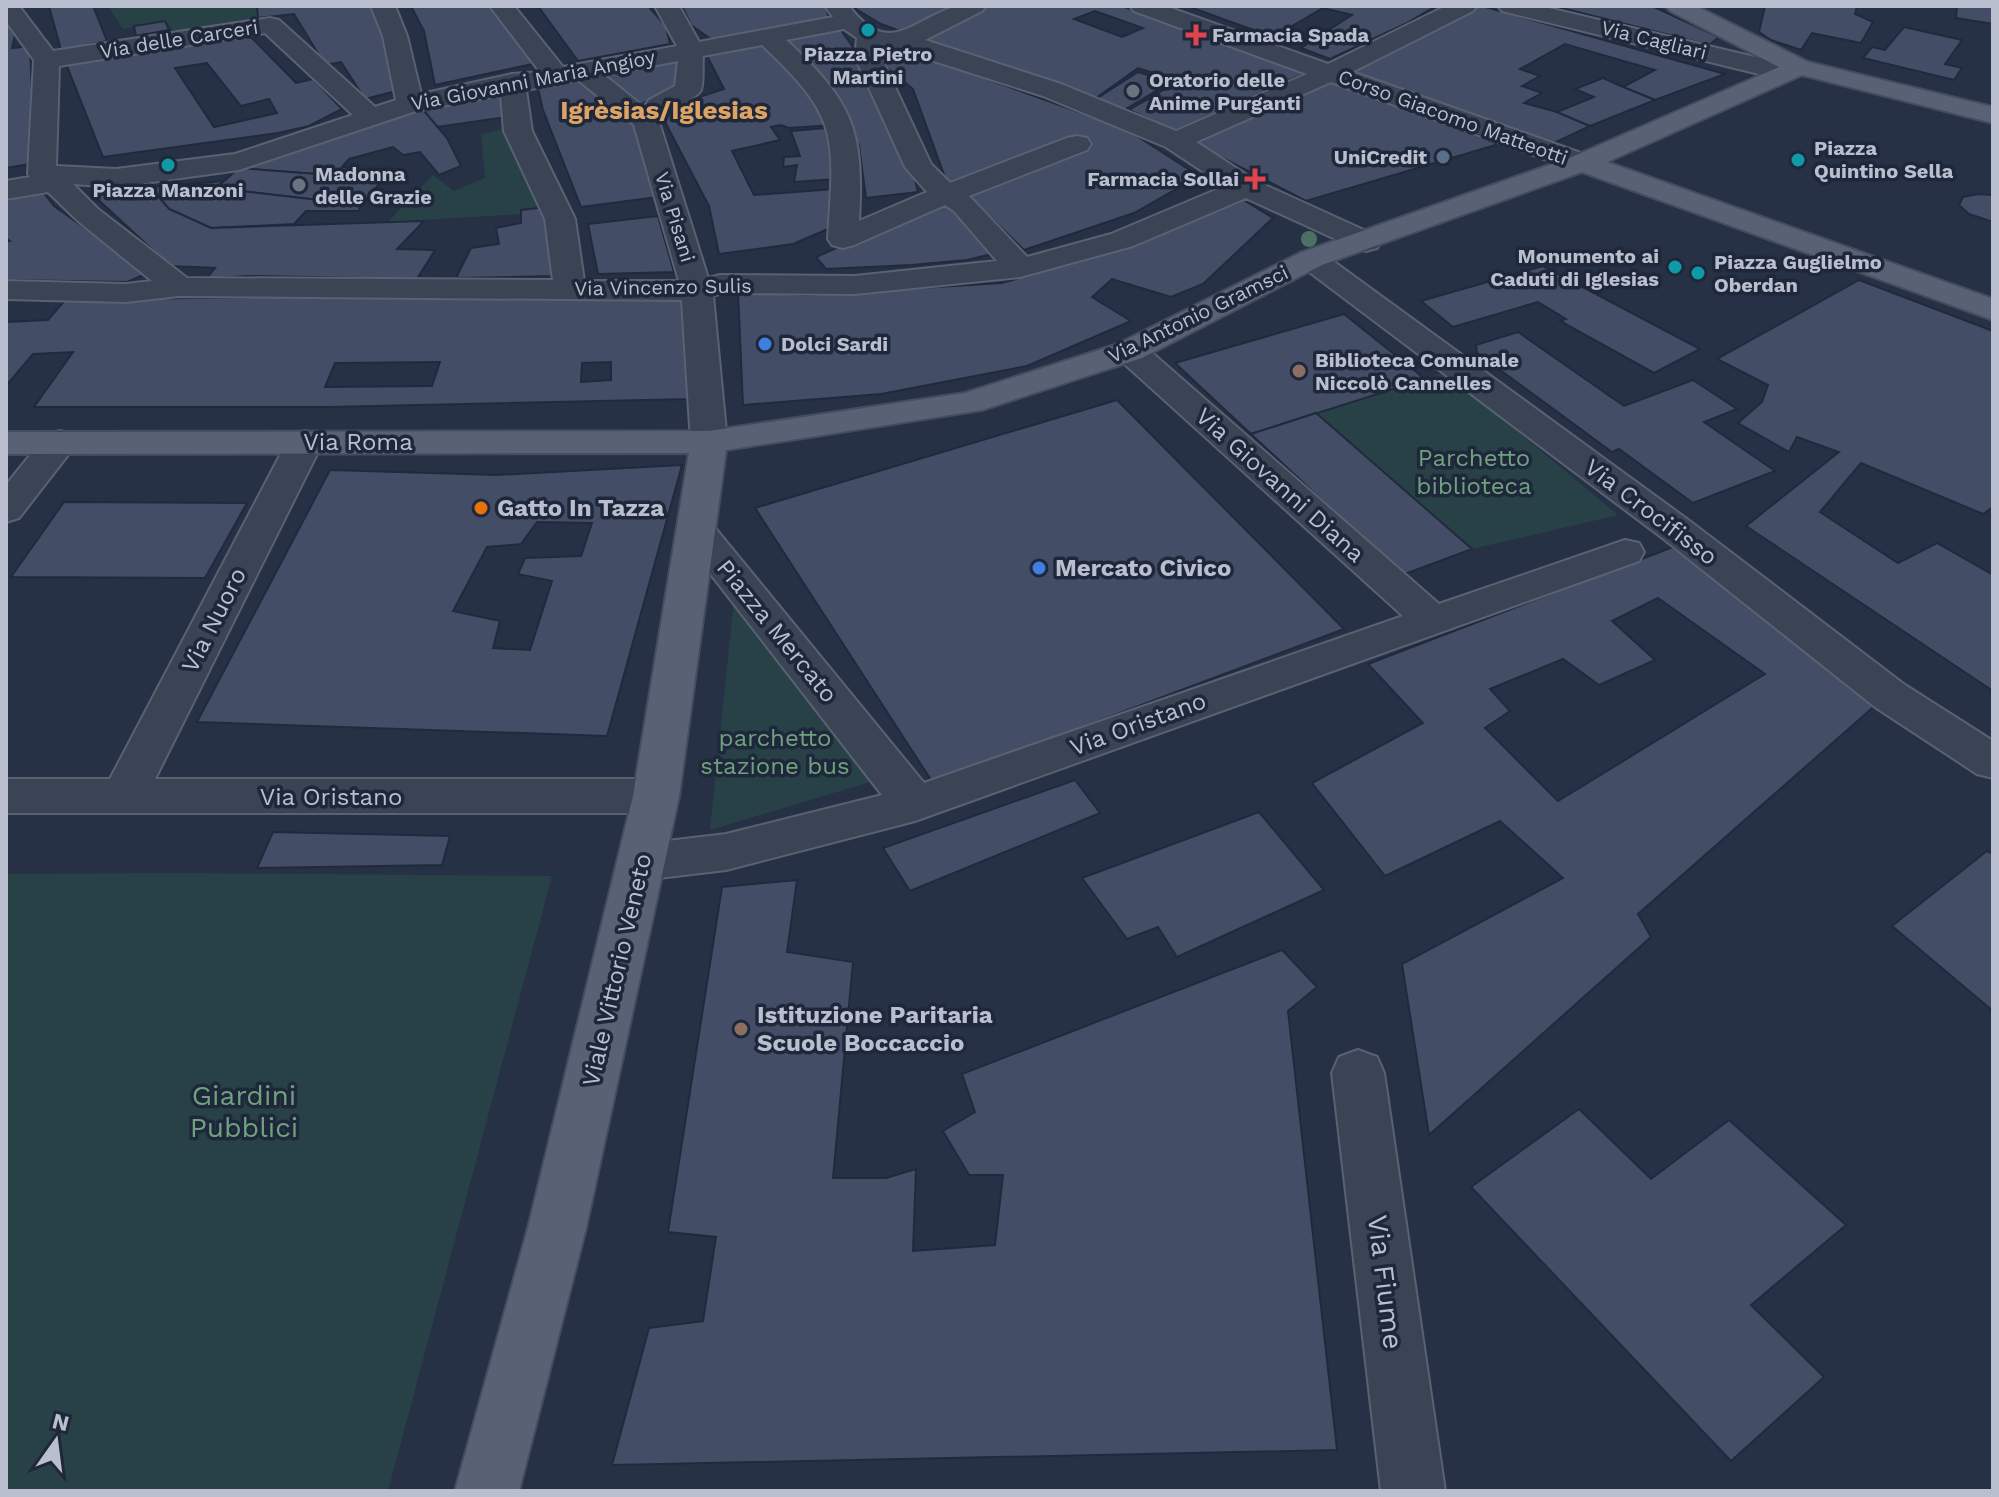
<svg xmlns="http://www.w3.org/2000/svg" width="1999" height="1497" font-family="'Work Sans',sans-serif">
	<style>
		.green { fill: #284147 }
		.building { fill: #434e66; stroke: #212a3d; stroke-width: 2; fill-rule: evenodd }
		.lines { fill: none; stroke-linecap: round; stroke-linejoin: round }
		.minor-casing { stroke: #596172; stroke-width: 4 }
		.major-casing { stroke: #444c5e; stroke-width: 4 }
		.minor { fill: #3b4455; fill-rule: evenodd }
		.major { fill: #596275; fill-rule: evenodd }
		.tree { fill: #4e6f65 }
		.culture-dot { fill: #0f9aa8; stroke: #1f283b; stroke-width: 3 }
		.health-dot { fill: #e0444e; stroke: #1f283b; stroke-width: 3 }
		.worship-dot { fill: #6b7280; stroke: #1f283b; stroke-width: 3 }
		.service-dot { fill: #5c6f8a; stroke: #1f283b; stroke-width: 3 }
		.shop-dot { fill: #3f7fe0; stroke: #1f283b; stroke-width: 3 }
		.education-dot { fill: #8d6e63; stroke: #1f283b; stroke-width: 3 }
		.food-dot { fill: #e8710a; stroke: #1f283b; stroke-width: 3 }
		.labels { text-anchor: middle; stroke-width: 7; stroke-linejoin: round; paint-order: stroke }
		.far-poi-label { font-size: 20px; font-weight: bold; fill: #b9bfce; stroke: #1f283b; text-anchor: start }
		.far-street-label { font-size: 20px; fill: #b9bfce; stroke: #1f283b }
		.street-label { font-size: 24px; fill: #b9bfce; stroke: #1f283b }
		.park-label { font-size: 24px; fill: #6fa17e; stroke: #1f283b }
		.poi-label { font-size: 24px; font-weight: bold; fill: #b9bfce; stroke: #1f283b; text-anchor: start }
		.far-district-label { font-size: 26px; font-weight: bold; fill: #dda365; stroke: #1f283b }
		.near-park-label { font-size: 28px; fill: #6fa17e; stroke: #1f283b }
		.near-street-label { font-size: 28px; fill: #b9bfce; stroke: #1f283b }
	</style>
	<rect width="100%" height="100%" fill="#263146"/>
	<g class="green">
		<polygon points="108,6 257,6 263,24 175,32 165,21 123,29"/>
		<polygon points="512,127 550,206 521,210 521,214 388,222 433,175 454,191 485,178 481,134"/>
		<polygon points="1446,372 1618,515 1472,549 1316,413"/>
		<polygon points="734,600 870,782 710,830"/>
		<polygon points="178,873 552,876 388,1491 6,1491 6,874"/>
	</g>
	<g class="building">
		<polygon points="49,6 93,6 107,41 61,50"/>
		<polygon points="257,6 373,6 383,28 400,90 365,99 341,62 325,65 294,14 258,18"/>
		<polygon points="411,6 494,6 537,63 435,85 424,31"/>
		<polygon points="538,6 648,6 666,26 670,44 578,61"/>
		<polygon points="682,6 826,6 829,20 712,40 691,25"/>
		<polygon points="851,6 957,6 908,34 881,24"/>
		<path d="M987,6H1122L1308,72L1174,131L1129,110L1179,81L1138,68L1096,98L919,40ZM1095,11L1143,28L1122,37L1074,19Z"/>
		<polygon points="1187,6 1436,6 1405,24 1330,59 1301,48 1352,15 1323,8 1273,37"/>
		<polygon points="1477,6 1482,6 1725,74 1655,100 1623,87 1655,70 1565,44 1520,69 1540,76 1522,86 1542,93 1524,103 1557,112 1590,126 1552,144 1347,71"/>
		<polygon points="1554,6 1652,6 1719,37 1709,45"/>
		<polygon points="1765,6 1857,6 1855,14 1873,22 1861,43 1812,33 1801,50 1771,40 1759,32"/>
		<polygon points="1957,6 1993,6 1993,24 1956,18"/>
		<polygon points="6,21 15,35 12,48 30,46 35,163 6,168"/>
		<polygon points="165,21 169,30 136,36 134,26"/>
		<polygon points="838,26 860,57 904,132 918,192 866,198 859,146 832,97 781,35"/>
		<polygon points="1904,27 1962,40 1945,64 1962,68 1954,80 1863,58 1872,47 1885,50"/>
		<path d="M246,32L296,83L313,79L342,109L309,126L278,133L103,157L65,61ZM207,63L241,106L269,99L277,113L214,127L175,68Z"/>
		<polygon points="764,38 834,125 789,128 781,125 771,127 780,140 732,151 754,195 835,189 835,226 793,244 719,254 709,206 665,122 663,109 724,89 703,48"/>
		<polygon points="898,47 1126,129 1199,176 1134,213 1024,250 966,193 947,183 913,89 873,57"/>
		<polygon points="682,56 681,83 638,106 608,87 604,69"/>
		<polygon points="1138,72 1171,82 1124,110 1096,99"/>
		<polygon points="573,74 634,122 658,197 581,207 543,110 536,80"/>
		<polygon points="1603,78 1623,87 1655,100 1590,126 1557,112 1594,97 1575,89"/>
		<polygon points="1332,82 1499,144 1306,201 1192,142"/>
		<polygon points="509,89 513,116 437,127 419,105"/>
		<polygon points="419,105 447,138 461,166 439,175 420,152 403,155 393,147 349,159 342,167 388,173 383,179 239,168"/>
		<polygon points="826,128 837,179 794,182 797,165 783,167 784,157 800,156 791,131"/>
		<polygon points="239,168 383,179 362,205 216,188"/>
		<polygon points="224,181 216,188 362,205 358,211 306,211 294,224 211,228 169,209 150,187"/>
		<polygon points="150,187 169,209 211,228 424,221 397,249 435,250 417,279 247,276 206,279 215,268 170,266 91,193"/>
		<polygon points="43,192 54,206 148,273 127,282 6,280 6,242 10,241 6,238 6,200"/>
		<polygon points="1978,194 1993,195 1993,222 1969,214 1959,205 1963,197"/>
		<polygon points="1237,196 1273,218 1203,284 1171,297 1112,279 1092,297 1131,321 1027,366 881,394 743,405 738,292 808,295 1002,283 1123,248"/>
		<polygon points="949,199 996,253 967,260 912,265 826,269 816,257"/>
		<polygon points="547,207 559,276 456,278 471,248 499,244 496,228 521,223 521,210"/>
		<polygon points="658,216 674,272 598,274 588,224"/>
		<polygon points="1543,266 1700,349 1654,373 1560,321 1566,319 1538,302 1453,327 1421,301"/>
		<polygon points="1859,280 1993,331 1993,507 1983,514 1861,463 1820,512 1898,563 1937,543 1993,575 1993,691 1746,526 1839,452 1797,437 1789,452 1738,423 1762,402 1768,385 1717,359"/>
		<path d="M315,296L683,298L690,399L327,407H34L73,352L33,354L6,386V322L48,320L65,300ZM440,362L432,386L325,387L335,363ZM611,362V380L581,382L582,363Z"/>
		<polygon points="1344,314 1425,379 1251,434 1175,363"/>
		<polygon points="1518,332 1624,406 1693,380 1737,409 1704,422 1775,471 1693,503 1619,449 1612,452 1477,353 1476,345"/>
		<polygon points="1117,400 1344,629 933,783 755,508"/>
		<polygon points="1316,413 1472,549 1402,575 1251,434"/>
		<path d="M682,465L607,736L197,722L330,470L497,475ZM537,522L592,523L581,556L525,558L518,574L552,581L530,650L493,648L500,621L453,611L487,547L521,544Z"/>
		<polygon points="64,502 247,503 205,578 11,577"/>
		<path d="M1673,547L1878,703L1638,914L1651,937L1429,1135L1402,964L1563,878L1500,821L1385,876L1312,783L1423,723L1368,664ZM1658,598L1765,674L1558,801L1485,728L1510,711L1490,689L1563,659L1599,685L1655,660L1612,621Z"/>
		<polygon points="1075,780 1100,813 910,891 883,848"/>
		<polygon points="1259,812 1324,890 1177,957 1158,927 1127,939 1082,878"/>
		<polygon points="273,832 450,836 442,865 257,868"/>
		<polygon points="1987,851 1993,854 1993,1011 1892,926"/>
		<polygon points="797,880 787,952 853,962 833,1178 886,1178 916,1169 913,1251 995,1245 1003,1175 969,1175 943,1131 975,1112 962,1074 1282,950 1317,987 1288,1011 1337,1450 612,1465 649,1328 703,1321 716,1237 668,1232 722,887"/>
		<polygon points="1579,1109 1651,1179 1729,1120 1846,1225 1751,1305 1824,1377 1731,1461 1471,1187"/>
	</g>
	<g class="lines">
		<g class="minor-casing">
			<g id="minor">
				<path d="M6,6H19L53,51L270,18L279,20L375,107L396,100L383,36L371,6H395L407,36L421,94L512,74L540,72L490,6H514L563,67L677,46L655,6H679L699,42L833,17L825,6H849C888,58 911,21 954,7C963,4 976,6 986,6L982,11L925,40L1061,84L1176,131L1307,74L1134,11L1130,6H1165L1328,64L1446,6H1477L1473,11L1352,72L1592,157L1596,163L1592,169L1582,171L1572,169L1331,82L1196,142L1256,181L1377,236L1381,242L1377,248L1366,251L1355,248L1246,198L1133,246L1020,277L855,294L722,293L713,296L727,442L722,450L709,453L696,450L691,442L682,300L179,296L126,302L6,299V281L126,284L152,281L78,221L48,192L6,199V181L30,177L28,174L34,60L6,21ZM844,29L857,38L855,57L905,167L927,192L859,221C864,130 854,103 786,40ZM265,33L353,115L235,154L116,169L56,166L59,66ZM881,44L1043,96L1166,147L1225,186L1111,234L1027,257L969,196L1087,150L1091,144L1087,138L1077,136L1067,138L950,183L931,164L881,57ZM762,45C841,119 834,136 828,239L832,245L843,248L854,245L945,205L954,211L997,261L855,276L720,275L708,278L659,122C669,109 698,98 701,90C704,80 702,66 703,56ZM678,61L675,86L649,100L644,107L604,75ZM578,80L634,125L679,281H584L575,219L532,131L526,90ZM501,95L504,131L545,219L553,280L187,278L98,209L73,184L116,187L239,170L416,111Z"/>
				<polygon points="1498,6 1540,6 1759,58 1808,62 1812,67 1808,72 1759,74 1502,11"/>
				<polygon points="1311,250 1322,253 1691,522 1905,685 1993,741 1993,778 1977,774 1875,707 1665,540 1300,265 1296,259 1300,253"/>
				<polygon points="1130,341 1142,344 1439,604 1625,540 1639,543 1644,552 1639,561 915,821 726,870 642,880 625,875 618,862 625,849 642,844 726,834 882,795 685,541 679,532 685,523 698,520 711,523 924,783 1403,616 1118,358 1113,351 1118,344"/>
				<polygon points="60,431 73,434 78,442 19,518 6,522 6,485 47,434"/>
				<polygon points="305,431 318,434 323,442 155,779 656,779 672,784 679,796 672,808 656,813 6,813 6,779 110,779 287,442 292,434"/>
				<polygon points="1358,1050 1377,1057 1384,1073 1445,1491 1381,1491 1332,1073 1339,1057"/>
			</g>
		</g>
		<g class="major-casing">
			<polygon id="major" points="1666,6 1696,6 1808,62 1993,107 1993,123 1802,75 1607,162 1993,299 1993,320 1582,172 1322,265 1142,358 982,410 726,450 679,796 586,1228 519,1491 455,1491 528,1228 633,796 689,453 6,454 6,432 709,431 965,393 1118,344 1300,253 1572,157 1779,67 1670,11"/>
		</g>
		<use href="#minor" class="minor"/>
		<use href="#major" class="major"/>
	</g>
	<circle class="tree" cx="1309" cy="239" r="8"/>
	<g class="culture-dot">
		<circle cx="868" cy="30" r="8"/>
		<circle cx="1798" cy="160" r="8"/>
		<circle cx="168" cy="165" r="8"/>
		<circle cx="1675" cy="267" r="8"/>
		<circle cx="1698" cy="273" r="8"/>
	</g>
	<g class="health-dot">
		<path d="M1192 23h8v8h8v8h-8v8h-8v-8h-8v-8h8z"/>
		<path d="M1251 167h8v8h8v8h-8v8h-8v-8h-8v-8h8z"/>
	</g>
	<g class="worship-dot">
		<circle cx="1133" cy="91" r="8"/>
		<circle cx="299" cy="185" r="8"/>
	</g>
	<circle class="service-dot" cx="1443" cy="157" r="8"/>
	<g class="shop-dot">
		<circle cx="765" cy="344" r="8"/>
		<circle cx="1039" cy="568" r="8"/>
	</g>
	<g class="education-dot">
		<circle cx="1299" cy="371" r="8"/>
		<circle cx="741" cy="1029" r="8"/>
	</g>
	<circle class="food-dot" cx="481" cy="508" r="8"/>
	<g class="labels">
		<g class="far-poi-label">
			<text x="1212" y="42">Farmacia Spada</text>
			<text x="868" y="61" text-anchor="middle">Piazza Pietro<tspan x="868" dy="23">Martini</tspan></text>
			<text x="1149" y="87">Oratorio delle<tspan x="1149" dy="23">Anime Purganti</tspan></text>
			<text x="1814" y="155">Piazza<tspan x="1814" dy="23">Quintino Sella</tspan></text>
			<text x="1427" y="164" text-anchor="end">UniCredit</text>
			<text x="315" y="181">Madonna<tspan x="315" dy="23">delle Grazie</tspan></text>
			<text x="1239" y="186" text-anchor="end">Farmacia Sollai</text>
			<text x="168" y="197" text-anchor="middle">Piazza Manzoni</text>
			<text x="1659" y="263" text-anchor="end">Monumento ai<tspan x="1659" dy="23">Caduti di Iglesias</tspan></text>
			<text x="1714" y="269">Piazza Guglielmo<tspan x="1714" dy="23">Oberdan</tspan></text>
			<text x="781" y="351">Dolci Sardi</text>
			<text x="1315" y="367">Biblioteca Comunale<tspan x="1315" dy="23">Niccolò Cannelles</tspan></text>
		</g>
		<g class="far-street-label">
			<text transform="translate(179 39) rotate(-9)" y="7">Via delle Carceri</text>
			<text transform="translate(1654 40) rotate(14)" y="7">Via Cagliari</text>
			<text transform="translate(533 80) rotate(-11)" y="7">Via Giovanni Maria Angioy</text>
			<text transform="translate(1453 117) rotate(20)" y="7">Corso Giacomo Matteotti</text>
			<text transform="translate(675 217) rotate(73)" y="7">Via Pisani</text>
			<text transform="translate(663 287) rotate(-1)" y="7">Via Vincenzo Sulis</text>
			<text transform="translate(1198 314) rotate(-26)" y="7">Via Antonio Gramsci</text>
		</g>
		<g class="street-label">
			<text x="358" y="450">Via Roma</text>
			<text transform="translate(1280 485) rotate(42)" y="8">Via Giovanni Diana</text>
			<text transform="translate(1651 512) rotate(37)" y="8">Via Crocifisso</text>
			<text transform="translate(214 620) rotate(-63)" y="8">Via Nuoro</text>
			<text transform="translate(777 631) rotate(51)" y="8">Piazza Mercato</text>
			<text transform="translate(1138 724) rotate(-20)" y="8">Via Oristano</text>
			<text x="331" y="805">Via Oristano</text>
			<text transform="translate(617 970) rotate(-77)" y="8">Viale Vittorio Veneto</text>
		</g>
		<g class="park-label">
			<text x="1474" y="466">Parchetto<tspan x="1474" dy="28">biblioteca</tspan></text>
			<text x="775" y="746">parchetto<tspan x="775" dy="28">stazione bus</tspan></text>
		</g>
		<g class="poi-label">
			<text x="497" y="516">Gatto In Tazza</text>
			<text x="1055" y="576">Mercato Civico</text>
			<text x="757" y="1023">Istituzione Paritaria<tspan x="757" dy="28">Scuole Boccaccio</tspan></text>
		</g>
		<g class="far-district-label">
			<text x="664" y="119">Igrèsias/Iglesias</text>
		</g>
		<g class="near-park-label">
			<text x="244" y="1105">Giardini<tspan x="244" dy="32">Pubblici</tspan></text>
		</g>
		<g class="near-street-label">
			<text transform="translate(1386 1282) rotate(83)" y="10">Via Fiume</text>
		</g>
	</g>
	<rect width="1999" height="1497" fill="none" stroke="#b9bfce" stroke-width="16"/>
	<g transform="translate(56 1441) rotate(14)" stroke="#1f283b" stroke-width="6" paint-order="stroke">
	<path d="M0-6L14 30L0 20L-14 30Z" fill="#b9bfce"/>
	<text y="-12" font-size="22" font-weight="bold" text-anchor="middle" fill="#b9bfce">N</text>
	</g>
</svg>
